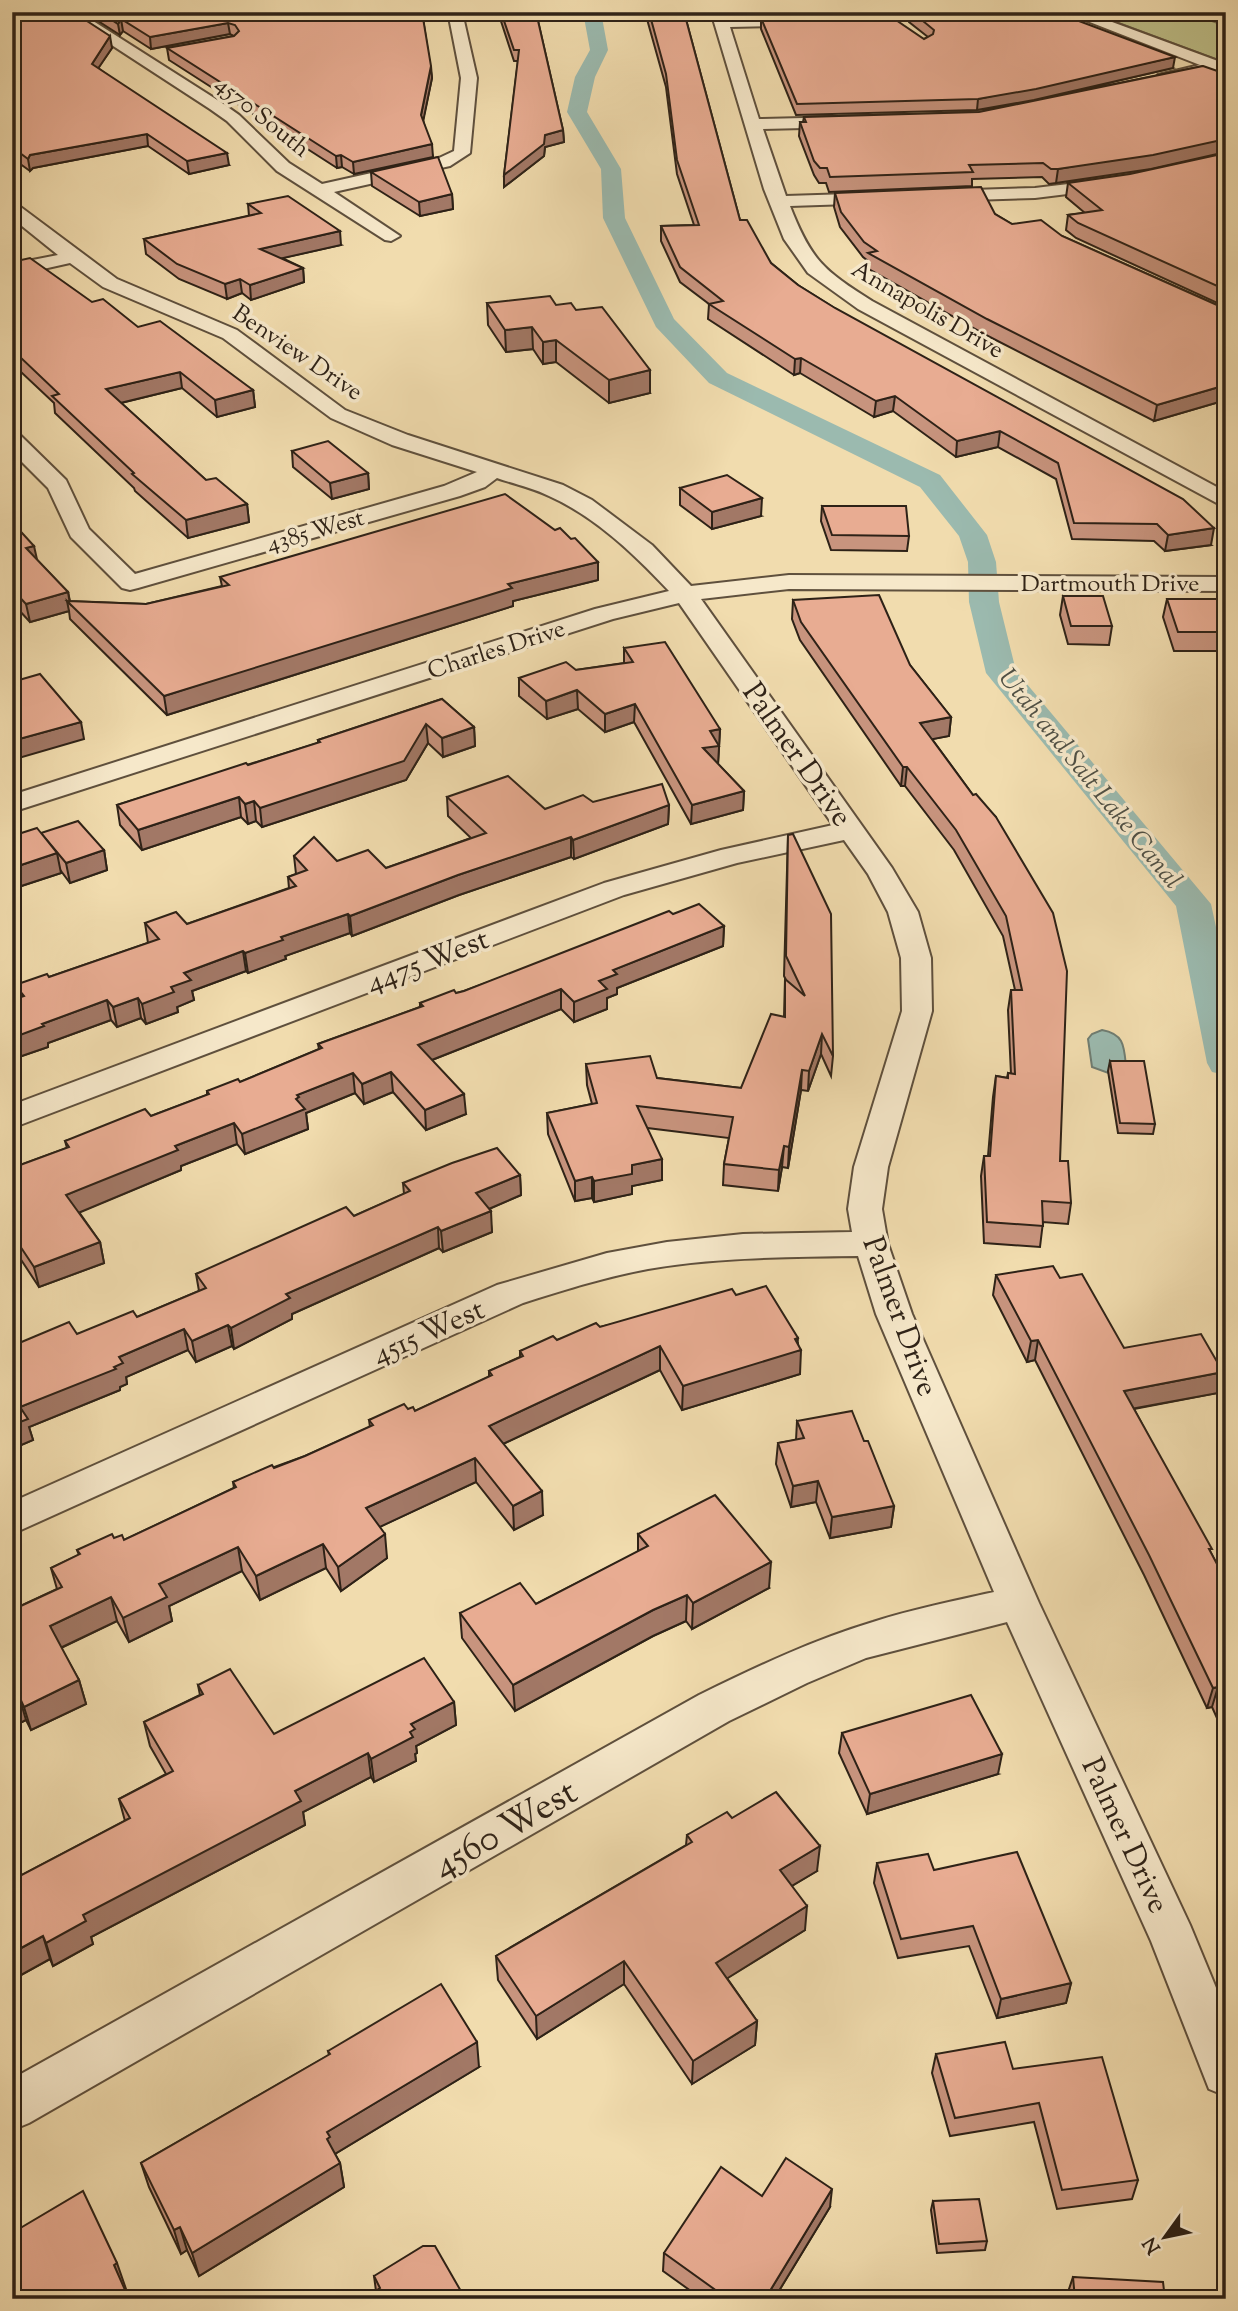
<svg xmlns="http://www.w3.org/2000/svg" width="1238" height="2311" font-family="'Sorts Mill Goudy',serif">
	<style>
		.green { fill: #bebf88; stroke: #767050; stroke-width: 2 }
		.water { fill: #9bbaaf; stroke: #6f7d72; stroke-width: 2 }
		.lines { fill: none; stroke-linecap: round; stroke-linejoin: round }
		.canal { fill: #9bbaaf; fill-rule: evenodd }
		.street-casing { stroke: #5f503d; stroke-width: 4 }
		.secondary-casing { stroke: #2e2217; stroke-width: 4 }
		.street { fill: #f6e8ca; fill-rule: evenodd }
		.secondary { fill: #f6e8ca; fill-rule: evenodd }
		.wall { fill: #c8947e; stroke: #2e2217; stroke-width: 2 }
		.shaded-wall { fill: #a27866; stroke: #2e2217; stroke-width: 2 }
		.building { fill: #e8ac92; stroke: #2e2217; stroke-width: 2 }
		.labels { text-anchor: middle; stroke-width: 7; stroke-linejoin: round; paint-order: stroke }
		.far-street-label { font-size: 24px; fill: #2e2217; stroke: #f6e8ca }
		.far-water-label { font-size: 26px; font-style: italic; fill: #4f5045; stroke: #f6e8ca }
		.street-label { font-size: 30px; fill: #2e2217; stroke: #f6e8ca }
		.near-street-label { font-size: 37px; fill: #2e2217; stroke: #f6e8ca }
	</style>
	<rect width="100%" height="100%" fill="#f1dcae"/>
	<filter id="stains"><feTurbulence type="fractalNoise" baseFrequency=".00286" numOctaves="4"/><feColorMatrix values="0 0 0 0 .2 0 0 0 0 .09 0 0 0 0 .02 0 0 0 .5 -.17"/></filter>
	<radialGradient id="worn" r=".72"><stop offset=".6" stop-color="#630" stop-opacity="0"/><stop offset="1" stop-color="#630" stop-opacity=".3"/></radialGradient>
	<polygon class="green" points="1089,12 1187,12 1226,26 1226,63"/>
	<path class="water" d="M1102,1030C1124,1034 1124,1046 1126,1066L1111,1074L1092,1067L1088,1039L1092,1034Z"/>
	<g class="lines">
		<polygon class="canal" points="583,12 601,12 608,50 595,77 587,112 621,169 625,218 674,319 727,373 940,475 987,535 996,562 999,602 1016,671 1211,904 1226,973 1226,1075 1212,1072 1207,1063 1176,906 986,673 969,602 968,562 959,536 920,487 709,383 656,327 603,218 601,169 567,112 575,77 590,50"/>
		<g class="street-casing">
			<g id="street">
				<polygon points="61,12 79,12 222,103 239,115 289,163 322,184 439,158 454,151 461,78 448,12 462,12 477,78 470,153 450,166 334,192 400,236 391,241 385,240 277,171 227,121 210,109"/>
				<path d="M711,12H725L727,18L942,12L935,16L865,24L730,27L759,119L845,117L853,122L845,127L763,129L786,196L880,193L889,198L880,203L790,206C811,260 823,270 872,301L1226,492V508L858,309L808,273L784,239L764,189Z"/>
				<polygon points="1064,12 1085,12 1226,64 1226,70 1164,83 1158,81 1156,78 1158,75 1200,65"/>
				<polygon points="1110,179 1116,180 1119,184 1116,188 1035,198 941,201 932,196 941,191 1035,188"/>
				<path d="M12,204L18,205L117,279L237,330L345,410L408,435L563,485L592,500L652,545L691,586L789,575L1226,577V591L789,589L701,599L892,868L918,912L931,958L932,1011L888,1167L882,1209L888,1244L912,1314L1039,1603L1190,1925L1226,2012V2096L1209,2089L1151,1941L1007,1622L866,1658L807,1683L729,1721L29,2123L12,2130V2079L699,1695C756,1667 813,1640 873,1622C913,1609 954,1601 994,1592L876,1314L858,1256C787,1257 717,1257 648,1269C605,1277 564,1290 523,1303L12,1534V1502L497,1285L607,1253L667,1242L743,1234L852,1232L848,1209L854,1167L902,1011L901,958L888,912L868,874L844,840L737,863L624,895L12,1128V1105L604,883L721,850L833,825L679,603L613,619L12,812V795L595,609L669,591C634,554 596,517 549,496C533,488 514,484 497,478L485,487L460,496L138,588L130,590L122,588L71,537L48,488L12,452V434L20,435L66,480L89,529L135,574L444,486L477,472L392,445L331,418L223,338L103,287L70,263L12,276V264L58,255L12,218Z"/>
			</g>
		</g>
		<g class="secondary-casing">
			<polygon id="secondary" points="1210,12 1226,12 1226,20"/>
		</g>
		<use href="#street" class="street"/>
		<use href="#secondary" class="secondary"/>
	</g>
	<g class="wall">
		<polygon points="12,12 112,48 98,68 229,165 189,174 148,146 33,168 30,171 12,158"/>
		<polygon points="84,12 422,12 432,78 423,120 433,157 354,174 342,167 337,168 169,60 167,48 234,36 230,34 151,49 123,31 120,35"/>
		<polygon points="498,12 536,12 563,130 564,142 545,147 544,156 504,187 504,175 518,61 514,61"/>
		<polygon points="645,12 684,12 740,220 771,263 798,285 1211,545 1165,551 1154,541 1072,539 1056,479 998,447 956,457 893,411 874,417 800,373 794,375 708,319 709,304 680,282 661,241 661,226 694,225 677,174 666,87"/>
		<polygon points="755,12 858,12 756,15"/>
		<polygon points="910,12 1055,12 1173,68 1035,100 1203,66 1056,183 1049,184 1042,177 972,179 972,186 829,192 826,183 819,183 814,175 799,136 800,122 803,122 804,117 979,112 1034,101 977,110 796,115 761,29 761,18 924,39 928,37 909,22"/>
		<polygon points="1226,153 1226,307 1076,238 1066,230 1068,215 1085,213 1066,197 1068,183 1130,174"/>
		<polygon points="371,172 452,194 453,209 420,216 372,186"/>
		<polygon points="835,193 995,214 1012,224 1062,236 1226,309 1226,400 1154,421 986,335 867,268 868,261 863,257 840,227 834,207"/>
		<polygon points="248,204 341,245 282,258 303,268 304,282 251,300 242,293 227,299 179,279 146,254 144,239 249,216"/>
		<polygon points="12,247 15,261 253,390 255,407 217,417 182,388 121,403 206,480 247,504 249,522 188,538 135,491 134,488 55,413 54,403 20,371 12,367"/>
		<polygon points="487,303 556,305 576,310 650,393 609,403 556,362 543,364 533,349 506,352 488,325"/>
		<polygon points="292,451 368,473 369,489 332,499 293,467"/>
		<polygon points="680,488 761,516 712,529 680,505"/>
		<polygon points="822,506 909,536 907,551 831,550 821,521"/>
		<polygon points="12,522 37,560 68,592 70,601 146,604 222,586 220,577 598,580 513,601 513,606 167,715 70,619 69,611 30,622 18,609 12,616"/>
		<polygon points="1063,596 1112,626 1109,645 1068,644 1060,615"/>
		<polygon points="1167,599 1226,599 1226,651 1174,651 1163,617"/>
		<polygon points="793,600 910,665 951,717 949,736 932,739 973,795 996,817 1060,1161 1071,1203 1068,1224 1043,1222 1040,1247 984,1243 981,1176 984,1156 988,1156 993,1097 996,1076 1007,1078 1008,1073 1011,1074 1008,1010 1011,990 1015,990 1003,936 954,850 905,786 901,786 800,640 792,619"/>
		<polygon points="624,648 720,729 718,764 744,791 743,810 691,824 634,722 605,732 578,709 547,719 519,696 519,678 624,663"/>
		<polygon points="442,699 474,727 475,746 443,757 428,743 406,780 262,827 256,821 248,824 241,817 142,850 120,825 117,805 318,743 318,740"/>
		<polygon points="447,797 545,809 593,802 669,805 668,824 574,859 571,857 459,895 352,936 350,933 285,956 286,959 248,973 246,971 192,991 194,1000 177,1007 178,1012 146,1024 141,1018 117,1027 111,1020 48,1043 48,1047 16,1058 14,1056 12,1056 12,1000 18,998 15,985 49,977 148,943 145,923 187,924 289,888 288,877 296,874 294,856 386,868 471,838 448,816"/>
		<polygon points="42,834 104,850 107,870 70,883 61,871 61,873 12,889 12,836"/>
		<polygon points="788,835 833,1056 831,1076 821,1054 808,1091 801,1090 788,1168 782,1167 778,1191 723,1185 724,1164 729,1138 647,1128 662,1180 632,1186 632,1194 594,1202 592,1198 575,1201 548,1134 547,1113 592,1104 587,1085 586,1064 657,1078 741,1088 784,1016 785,979 786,980 784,976"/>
		<polygon points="673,914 724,926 723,946 617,988 617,994 607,998 607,1009 574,1022 561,1009 432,1060 466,1114 426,1130 393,1092 364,1104 355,1093 306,1113 308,1129 245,1154 237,1144 181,1166 181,1170 79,1212 100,1242 104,1263 39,1287 12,1246 12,1168 67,1148 65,1141 151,1116 207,1095 207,1091 240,1082 319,1049 318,1044 420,1007 420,1003 464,991"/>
		<polygon points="1110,1061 1155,1124 1153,1134 1118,1133 1108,1071"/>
		<polygon points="520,1175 521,1195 489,1209 492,1232 443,1252 439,1248 292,1314 292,1319 234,1349 232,1346 196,1362 188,1350 126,1377 127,1384 120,1387 120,1390 29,1427 33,1440 12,1449 12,1346 77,1334 137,1317 199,1291 196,1274 354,1216 404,1194 403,1183"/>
		<polygon points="996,1275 1060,1278 1124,1348 1223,1372 1218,1393 1134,1409 1226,1581 1226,1738 1212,1707 1207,1708 1144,1575 1035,1360 1027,1362 993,1295"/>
		<polygon points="736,1295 798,1343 800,1374 682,1410 660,1370 503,1444 543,1515 514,1530 476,1482 379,1527 387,1558 341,1591 326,1568 260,1600 242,1571 169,1606 172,1621 129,1642 117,1621 61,1648 79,1680 86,1704 31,1730 26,1720 12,1727 12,1610 57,1589 51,1568 79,1555 77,1550 114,1538 124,1540 234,1488 233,1482 305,1456 370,1427 369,1420 408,1409 415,1411 489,1377 489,1371 520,1357 520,1351 600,1327"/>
		<polygon points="797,1421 894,1506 891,1527 830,1538 816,1502 791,1507 776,1464 778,1443 796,1440"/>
		<polygon points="638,1534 769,1588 692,1629 686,1621 653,1636 515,1711 462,1638 460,1613 536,1604 638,1552"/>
		<polygon points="198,1685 274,1734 454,1702 456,1725 416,1746 417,1753 415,1754 416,1761 374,1782 371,1777 303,1812 305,1825 91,1937 93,1944 53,1966 50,1959 12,1980 12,1880 125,1821 119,1799 166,1774 150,1746 144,1722 200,1695"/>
		<polygon points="842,1733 998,1774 867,1814 839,1753"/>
		<polygon points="732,1818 817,1871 792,1886 805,1930 727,1978 757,2021 755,2045 692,2084 624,1984 537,2039 498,1980 496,1956 686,1845 687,1835"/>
		<polygon points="877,1863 934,1870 1071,1983 1066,2003 997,2018 969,1946 898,1958 874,1883"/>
		<polygon points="328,2051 479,2067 335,2154 340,2163 344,2187 199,2276 187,2250 181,2254 149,2187 141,2163 329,2055"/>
		<polygon points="936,2054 1013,2069 1138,2180 1132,2199 1057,2209 1034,2122 950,2136 932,2073"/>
		<polygon points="762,2196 830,2207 774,2299 702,2299 663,2271 664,2253"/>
		<polygon points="933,2201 987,2241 985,2250 937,2253 931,2210"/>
		<polygon points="374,2276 462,2293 463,2299 367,2299 367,2297 376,2291"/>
		<polygon points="1073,2277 1165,2299 1067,2299 1067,2295"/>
	</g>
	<g class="shaded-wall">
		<polygon points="121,19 123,31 120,35 118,24"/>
		<polygon points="228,23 230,34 151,49 150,37"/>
		<polygon points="110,36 112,48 93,76 92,64"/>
		<polygon points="1175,57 1173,68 1034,100 977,110 978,99"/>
		<polygon points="431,66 432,78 422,127 421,115"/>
		<polygon points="563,130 564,142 545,147 544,156 504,187 504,175 545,135"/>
		<polygon points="147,134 148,146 33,168 30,171 28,159 30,155"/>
		<polygon points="1226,139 1226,152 1151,169 1056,183 1058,169"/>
		<polygon points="432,144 433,157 354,174 353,162"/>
		<polygon points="227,153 229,165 189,174 187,161"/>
		<polygon points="341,155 342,167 337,168 336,156"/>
		<polygon points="452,194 453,209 420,216 419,202"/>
		<polygon points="340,231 341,245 261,263 260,249"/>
		<polygon points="12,247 15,261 12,262"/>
		<polygon points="303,268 304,282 251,300 250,285"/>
		<polygon points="240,279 242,293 227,299 225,284"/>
		<polygon points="532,327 533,349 506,352 505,330"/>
		<polygon points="556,340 556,362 543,364 543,342"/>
		<polygon points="801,358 800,373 794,375 795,359"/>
		<polygon points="650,370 650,393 609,403 609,380"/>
		<polygon points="180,372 182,388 108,406 106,389"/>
		<polygon points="1226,385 1226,400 1154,421 1157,405"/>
		<polygon points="253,390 255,407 217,417 215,400"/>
		<polygon points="895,396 893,411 874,417 876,401"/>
		<polygon points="1000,431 998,447 956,457 957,441"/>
		<polygon points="368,473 369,489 332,499 330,483"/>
		<polygon points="762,498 761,516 712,529 712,512"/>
		<polygon points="247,504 249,522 188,538 186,520"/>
		<polygon points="1214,528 1211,545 1165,551 1168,535"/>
		<polygon points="34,546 38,564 26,548"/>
		<polygon points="598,562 598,580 513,601 513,606 167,715 164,696 508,584"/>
		<polygon points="14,591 18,609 12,616 12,594"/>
		<polygon points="68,592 70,604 67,601 69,611 30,622 26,604"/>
		<polygon points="577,690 578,709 547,719 546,701"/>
		<polygon points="635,704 634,722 605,732 605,714"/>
		<polygon points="951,717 949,736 918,742 920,723"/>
		<polygon points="81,722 84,739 12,760 12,741"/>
		<polygon points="426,724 428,743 406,780 262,827 260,808"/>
		<polygon points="474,727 475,746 443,757 442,738"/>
		<polygon points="720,729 719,748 718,764 703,748 710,731"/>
		<polygon points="903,767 907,767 905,786 901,786"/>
		<polygon points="744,791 743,810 691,824 692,805"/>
		<polygon points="239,797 241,817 142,850 138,830"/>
		<polygon points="254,801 256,821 248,824 245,804"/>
		<polygon points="669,805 668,824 574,859 573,840"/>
		<polygon points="571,837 571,857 459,895 352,936 350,916 458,875"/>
		<polygon points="104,850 107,870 70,883 66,863"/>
		<polygon points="57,853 61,873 12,889 12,868"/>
		<polygon points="348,914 350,933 285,956 286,959 248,973 245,953 281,937"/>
		<polygon points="724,926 723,946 617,988 617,994 607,998 607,1009 574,1022 574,1002 613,970"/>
		<polygon points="243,951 246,971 192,991 194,1000 177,1007 178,1012 146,1024 142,1004 171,987 184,973"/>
		<polygon points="561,989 561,1009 419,1065 418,1045"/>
		<polygon points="138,998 141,1018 117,1027 113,1007"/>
		<polygon points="107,1000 111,1020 48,1043 48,1047 16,1058 12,1038 42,1024"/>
		<polygon points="822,1034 821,1054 808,1091 809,1071"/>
		<polygon points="802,1070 801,1090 788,1168 789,1147"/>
		<polygon points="391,1072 393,1092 364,1104 362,1084"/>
		<polygon points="353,1073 355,1093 306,1113 308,1129 245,1154 242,1134 296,1099 297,1095"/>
		<polygon points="464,1094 466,1114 426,1130 425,1110"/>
		<polygon points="234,1123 237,1144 181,1166 181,1170 71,1216 66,1195 175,1146"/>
		<polygon points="784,1146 782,1167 778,1191 779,1170"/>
		<polygon points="662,1159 662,1180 632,1186 632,1194 594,1202 594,1181 632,1165"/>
		<polygon points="520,1175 521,1195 477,1214 476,1193"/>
		<polygon points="592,1177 592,1198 575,1201 575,1181"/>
		<polygon points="491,1211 492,1232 443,1252 441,1231"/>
		<polygon points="438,1227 439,1248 292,1314 292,1319 234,1349 231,1328 286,1294"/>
		<polygon points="100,1242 104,1263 39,1287 34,1267"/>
		<polygon points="228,1325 232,1346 196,1362 192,1341"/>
		<polygon points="184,1329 188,1350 126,1377 127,1384 120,1387 120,1390 29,1427 33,1440 12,1449 12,1425 20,1407 114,1367 119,1357"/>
		<polygon points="798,1338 797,1351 801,1350 800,1374 682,1410 683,1386"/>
		<polygon points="1038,1340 1035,1360 1027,1362 1031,1341"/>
		<polygon points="660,1346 660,1370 490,1450 489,1426"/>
		<polygon points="1223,1372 1218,1393 1120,1411 1124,1391"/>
		<polygon points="475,1458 476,1482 369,1532 366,1508"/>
		<polygon points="818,1481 816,1502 791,1507 793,1486"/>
		<polygon points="542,1491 543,1515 514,1530 513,1506"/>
		<polygon points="894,1506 891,1527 830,1538 832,1517"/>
		<polygon points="385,1534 387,1558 341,1591 338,1567"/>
		<polygon points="323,1544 326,1568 260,1600 256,1576"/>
		<polygon points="238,1547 242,1571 169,1606 172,1621 129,1642 123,1618 159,1584"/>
		<polygon points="771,1562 769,1588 692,1629 693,1603"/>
		<polygon points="687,1595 686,1621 653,1636 515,1711 513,1685 653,1610"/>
		<polygon points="111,1597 117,1621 56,1650 50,1626"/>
		<polygon points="79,1680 86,1704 31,1730 24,1707"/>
		<polygon points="1218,1687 1212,1707 1207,1708 1213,1688"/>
		<polygon points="19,1696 26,1720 12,1727 12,1700"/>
		<polygon points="454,1702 456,1725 416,1746 417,1753 415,1754 416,1761 374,1782 371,1759 410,1732 411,1724"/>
		<polygon points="368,1753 371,1777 303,1812 305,1825 91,1937 93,1944 53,1966 46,1943 83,1915 295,1791"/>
		<polygon points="1002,1754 998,1774 867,1814 870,1794"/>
		<polygon points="820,1846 817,1871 778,1894 780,1870"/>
		<polygon points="807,1906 805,1930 715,1986 716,1963"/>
		<polygon points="43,1936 50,1959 12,1980 12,1953"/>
		<polygon points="624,1961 624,1984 537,2039 536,2016"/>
		<polygon points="1071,1983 1066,2003 997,2018 1001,1999"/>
		<polygon points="757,2021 755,2045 692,2084 693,2061"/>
		<polygon points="477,2042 479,2067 333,2155 327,2139 327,2132"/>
		<polygon points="340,2163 344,2187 199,2276 192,2253"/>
		<polygon points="832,2189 830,2207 774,2299 765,2299"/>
		<polygon points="180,2227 187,2250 181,2254 174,2230"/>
		<polygon points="117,2263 126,2289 123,2291 114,2265"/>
		<polygon points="462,2293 463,2299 453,2299"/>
	</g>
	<g class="building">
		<polygon points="12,12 73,12 110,36 92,64 227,153 187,161 147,134 30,155 28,159 12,147"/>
		<polygon points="100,12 422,12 431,66 421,115 432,144 353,162 341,155 336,156 167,48 234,36 239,31 235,25 228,23 150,37 121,19 118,24"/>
		<polygon points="501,12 536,12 563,130 545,135 544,144 504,175 519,50 514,50"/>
		<polygon points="649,12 684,12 740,220 747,220 771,263 798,285 835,308 1183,499 1214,528 1168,535 1157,524 1074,523 1058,463 1000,431 957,441 895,396 876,401 801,358 795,359 709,304 723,301 680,267 661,226 699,225 677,160 666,74"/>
		<polygon points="912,12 1055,12 1175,57 1036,89 978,99 797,104 761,18 887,14 924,39 933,34 934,30"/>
		<polygon points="1203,66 1226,74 1226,139 1153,155 1058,169 1051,169 1043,163 969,165 973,172 830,177 827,168 820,168 814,161 800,122 806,122 804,117 979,112"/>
		<polygon points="1226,153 1226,290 1078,223 1068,215 1102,210 1068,183 1130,174"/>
		<polygon points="438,157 452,194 419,202 371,172"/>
		<polygon points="981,187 995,214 1012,224 1041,220 1062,236 1226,309 1226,385 1157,405 987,319 868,253 877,251 864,242 841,212 835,193"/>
		<polygon points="288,196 340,231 260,249 303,268 250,285 240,279 225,284 177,264 144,239 261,213 248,204"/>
		<polygon points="30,258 92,302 103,299 138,327 160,321 253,390 215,400 180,372 106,389 206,480 216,478 247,504 186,520 132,474 134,473 52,396 59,394 17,354 12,352 12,262"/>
		<polygon points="550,296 556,305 571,303 576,310 602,307 650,370 609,380 556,340 543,342 532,327 505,330 487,303"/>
		<polygon points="328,441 368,473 330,483 292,451"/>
		<polygon points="727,475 762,498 712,512 680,488"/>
		<polygon points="505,494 555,530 560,528 571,539 575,538 598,562 508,584 512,588 164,696 67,601 146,604 229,585 220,577"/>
		<polygon points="822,506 906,506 909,536 832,535"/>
		<polygon points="12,522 34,546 26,548 68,592 26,604 14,591 12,594"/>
		<polygon points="879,595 910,665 951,717 920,723 973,795 976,794 996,817 1053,913 1067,971 1060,1161 1068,1161 1071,1203 1042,1201 1043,1226 987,1222 984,1156 990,1156 996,1076 1008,1078 1008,1073 1015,1074 1011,990 1022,990 1006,916 956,830 907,767 903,767 801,622 793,600"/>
		<polygon points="1063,596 1103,596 1112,626 1071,626"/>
		<polygon points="1167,599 1226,599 1226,632 1178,632"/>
		<polygon points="665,642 720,729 710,731 719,746 703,748 744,791 692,805 635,704 605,714 577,690 546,701 519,678 566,662 576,670 633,662 624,648"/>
		<polygon points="40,674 81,722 12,741 12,682"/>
		<polygon points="442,699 474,727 442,738 426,724 404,761 260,808 254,801 245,804 239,797 138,830 117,805 246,763 248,765 320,742 318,740"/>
		<polygon points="508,776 545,809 583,795 593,802 662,784 669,805 573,840 571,837 458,875 350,916 348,914 281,937 283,940 245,953 243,951 184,973 191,980 171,987 174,992 142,1004 138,998 113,1007 107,1000 42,1024 44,1026 12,1038 12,1000 24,996 15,985 47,974 49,977 159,939 145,923 176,912 187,924 296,886 288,877 307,870 294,856 314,837 337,861 368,850 386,868 486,833 447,797"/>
		<polygon points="78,821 104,850 66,863 41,833"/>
		<polygon points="37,828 57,853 12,868 12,836"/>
		<polygon points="793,834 831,914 833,1056 822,1034 809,1071 802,1070 789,1147 784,1146 779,1170 724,1164 733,1117 637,1106 662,1159 632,1165 632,1174 594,1181 592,1177 575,1181 547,1113 597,1103 586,1064 650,1056 657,1078 741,1088 771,1014 785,1017 785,979 805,996 786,956 788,835"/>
		<polygon points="699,904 724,926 613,970 617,974 599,981 607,989 574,1002 561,989 418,1045 464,1094 425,1110 391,1072 362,1084 353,1073 297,1095 299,1097 296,1099 305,1109 242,1134 234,1123 175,1146 178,1150 66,1195 100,1242 34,1267 12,1234 12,1168 69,1147 65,1141 145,1109 151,1116 209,1094 207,1091 238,1079 240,1082 322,1048 318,1044 423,1006 420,1003 454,990 456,993 464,991 669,911 673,914"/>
		<polygon points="1110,1061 1144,1061 1155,1124 1120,1123"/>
		<polygon points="497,1148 520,1175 476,1193 491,1211 441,1231 438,1227 286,1294 290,1298 231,1328 228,1325 192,1341 184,1329 119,1357 123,1363 114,1367 116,1369 20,1407 28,1419 12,1425 12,1346 69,1322 77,1334 133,1311 137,1317 206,1288 196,1274 346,1207 354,1216 410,1191 403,1183 452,1163"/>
		<polygon points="1053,1266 1060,1278 1082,1274 1124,1348 1201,1334 1223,1372 1124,1391 1212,1549 1209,1549 1226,1581 1226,1704 1218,1687 1213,1688 1149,1555 1038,1340 1031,1341 996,1275"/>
		<polygon points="766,1286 798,1338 795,1339 801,1350 683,1386 660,1346 489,1426 542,1491 513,1506 475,1458 366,1508 385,1534 338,1567 323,1544 256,1576 238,1547 159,1584 167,1597 123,1618 111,1597 50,1626 79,1680 24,1707 19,1696 12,1700 12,1610 62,1587 51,1568 80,1554 77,1550 112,1534 114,1538 122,1535 124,1540 236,1487 233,1482 272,1465 274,1468 305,1456 373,1425 369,1420 404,1404 408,1409 413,1407 415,1411 492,1375 489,1371 523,1356 520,1351 553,1336 557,1340 596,1323 600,1327 732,1289 736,1295"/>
		<polygon points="852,1411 864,1441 868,1441 894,1506 832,1517 818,1481 793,1486 778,1443 804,1438 797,1421"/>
		<polygon points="715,1495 771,1562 693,1603 687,1595 653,1610 513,1685 460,1613 520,1583 536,1604 648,1546 638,1534"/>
		<polygon points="424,1658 454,1702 411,1724 415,1729 410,1732 413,1737 371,1759 368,1753 295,1791 301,1801 83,1915 86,1921 46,1943 43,1936 12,1953 12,1880 130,1818 119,1799 173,1771 144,1722 203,1694 198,1685 230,1669 274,1734"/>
		<polygon points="971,1695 1002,1754 870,1794 842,1733"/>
		<polygon points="776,1792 820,1846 780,1870 807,1906 716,1963 757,2021 693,2061 624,1961 536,2016 496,1956 692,1842 687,1835 727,1812 732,1818"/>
		<polygon points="1017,1852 1071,1983 1001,1999 973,1926 901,1939 877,1863 928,1854 934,1870"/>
		<polygon points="441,1984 477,2042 327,2132 330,2137 327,2139 340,2163 192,2253 180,2227 174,2230 141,2163 330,2054 328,2051"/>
		<polygon points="1005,2042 1013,2069 1102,2057 1138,2180 1062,2190 1039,2103 955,2118 936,2054"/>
		<polygon points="786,2158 832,2189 765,2299 728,2299 664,2253 721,2167 762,2196"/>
		<polygon points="83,2191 117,2263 114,2265 129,2299 12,2299 12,2233"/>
		<polygon points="979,2199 987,2241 939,2244 933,2201"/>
		<polygon points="423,2246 435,2246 462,2293 453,2299 368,2299 367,2297 380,2288 374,2276"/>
		<polygon points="1073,2277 1163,2282 1165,2299 1075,2299"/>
	</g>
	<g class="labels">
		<g class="far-street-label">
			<text transform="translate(263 116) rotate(39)" y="8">4570 South</text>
			<text transform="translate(928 309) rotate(30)" y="8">Annapolis Drive</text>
			<text transform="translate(298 352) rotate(34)" y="8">Benview Drive</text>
			<text transform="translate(315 530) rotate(-16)" y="8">4385 West</text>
			<text x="1110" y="591">Dartmouth Drive</text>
			<text transform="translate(496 649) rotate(-18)" y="8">Charles Drive</text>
		</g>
		<g class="far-water-label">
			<text transform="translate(1091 778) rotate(51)" y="9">Utah and Salt Lake Canal</text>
		</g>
		<g class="street-label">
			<text transform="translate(798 754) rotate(55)" y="10">Palmer Drive</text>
			<text transform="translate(427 960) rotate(-21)" y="10">4475 West</text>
			<text transform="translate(901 1316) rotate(70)" y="10">Palmer Drive</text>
			<text transform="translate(428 1331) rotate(-24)" y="10">4515 West</text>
			<text transform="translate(1126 1835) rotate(65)" y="10">Palmer Drive</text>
		</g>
		<g class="near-street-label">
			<text transform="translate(504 1827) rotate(-30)" y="13">4560 West</text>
		</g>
	</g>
	<rect width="1238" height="2311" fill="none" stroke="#f1dcae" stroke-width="42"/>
	<rect x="14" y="14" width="1210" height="2283" fill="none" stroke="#2e2217" stroke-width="3.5"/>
	<rect x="21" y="21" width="1196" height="2269" fill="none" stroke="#2e2217" stroke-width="2"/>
	<g transform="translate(1165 2237) rotate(237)" stroke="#f6e8ca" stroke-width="5" paint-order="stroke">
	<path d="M0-5L12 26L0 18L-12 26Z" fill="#2e2217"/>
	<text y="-10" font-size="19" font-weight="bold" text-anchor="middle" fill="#2e2217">N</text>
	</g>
	<rect width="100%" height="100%" filter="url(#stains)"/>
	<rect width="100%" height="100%" fill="url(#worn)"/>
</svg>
